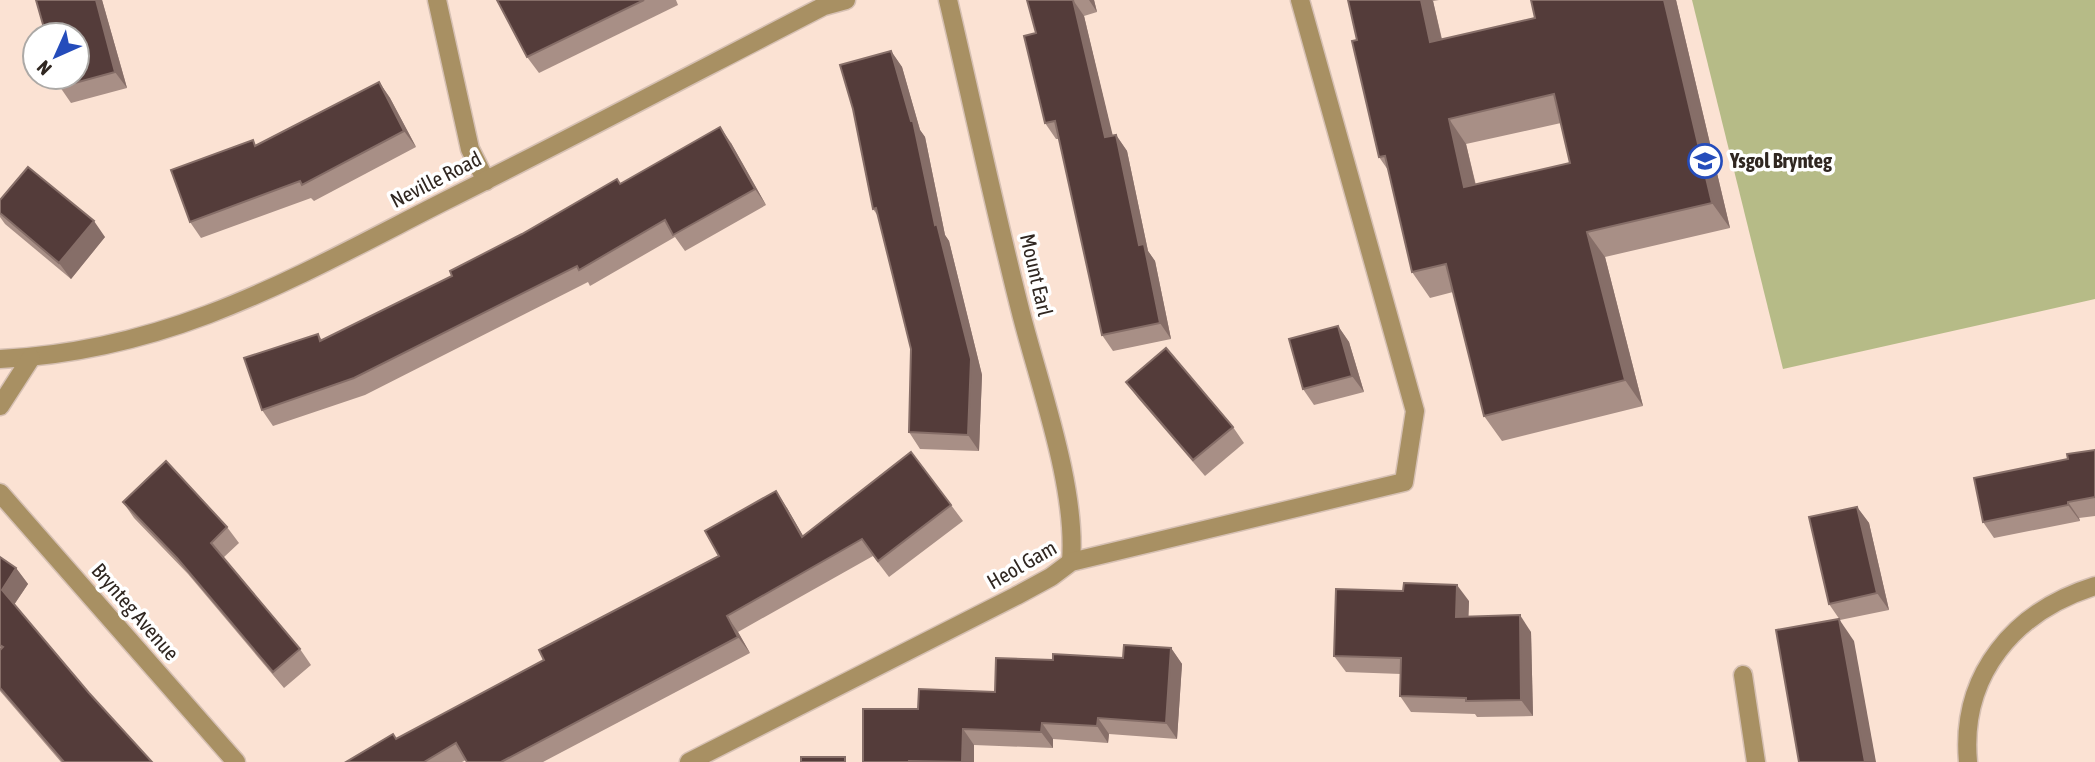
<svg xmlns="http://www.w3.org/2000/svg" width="2095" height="762" font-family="'Asap Condensed',sans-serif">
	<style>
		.pitch { fill: #b6bb87 }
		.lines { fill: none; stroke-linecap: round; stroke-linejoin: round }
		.minor-casing { stroke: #d6c0b3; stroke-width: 21 }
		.minor { stroke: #a89063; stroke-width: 18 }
		.wall { fill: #a88f86; fill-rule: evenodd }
		.shaded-wall { fill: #866e68 }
		.building { fill: #543c3a; stroke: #866e68; stroke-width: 2; fill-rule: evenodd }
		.labels { text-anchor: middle; stroke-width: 7; stroke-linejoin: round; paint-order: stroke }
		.poi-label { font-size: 21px; font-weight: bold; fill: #302721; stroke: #fff; text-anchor: start }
		.street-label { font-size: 21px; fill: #302721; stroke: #fff }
	</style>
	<rect width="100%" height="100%" fill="#fbe2d3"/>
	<polygon class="pitch" points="1692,0 2095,0 2095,299 1783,369"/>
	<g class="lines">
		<g class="minor-casing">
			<g id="minor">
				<polyline points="437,0 470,149 486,181"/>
				<path d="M948,0C973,106 995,212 1022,317C1041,390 1077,489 1071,562"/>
				<path d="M0,359C170,351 294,278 441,203C569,139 696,72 824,6L846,0"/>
				<polyline points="0,406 31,358"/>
				<polyline points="0,493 236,762"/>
				<polyline points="1743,675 1756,762"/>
				<polyline points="689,762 1016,596 1051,577 1071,562 1404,482 1415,411 1300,0"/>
				<path d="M1968,762C1960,674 2015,611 2095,586"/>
			</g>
		</g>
		<use href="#minor" class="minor"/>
	</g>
	<g class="wall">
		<polygon points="102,0 127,88 71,103 60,87"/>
		<polygon points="497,0 676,0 678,5 539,73 527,57"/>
		<polygon points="1027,0 1094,0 1097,12 1084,16 1112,135 1116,135 1127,151 1148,251 1155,261 1171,339 1113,351 1102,335 1059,139 1056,139 1045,123 1036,33"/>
		<path d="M1348,0H1439L1433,1L1442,39L1676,0L1730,228L1605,257L1643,406L1502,441L1484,416L1453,292L1430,298L1412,272L1388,170L1379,157L1357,40ZM1561,123L1570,163L1476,185L1466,144Z"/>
		<polygon points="891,51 902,67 920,130 925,137 945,235 949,241 982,375 979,451 920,449 909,432 911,349 878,216 873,209"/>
		<polygon points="379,82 390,98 416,147 314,201 311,198 201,238 190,222 256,145"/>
		<polygon points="731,143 766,205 685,251 675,237 590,286 588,282 365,395 273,426 262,410 318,334 322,340 452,276 620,183"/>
		<polygon points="0,200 105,237 71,279 5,224 0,217"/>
		<polygon points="1338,326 1349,342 1364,392 1314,405 1303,389"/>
		<polygon points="1126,382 1233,427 1244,443 1205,476 1138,398"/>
		<polygon points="2095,450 2095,516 2079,518 2080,521 1994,538 1983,522"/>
		<polygon points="123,502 227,527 239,543 223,558 300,649 311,665 284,688 188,574 134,518"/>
		<polygon points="951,505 963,521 889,577 873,556 738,632 750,653 543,762 467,762 466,760 462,762 346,762 396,739 544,660 719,556 787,508 803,536"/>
		<polygon points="1857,507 1869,523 1889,610 1840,620 1829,604"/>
		<polygon points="0,557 16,568 28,584 14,605 89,693 152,762 61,762 0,691"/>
		<polygon points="1469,601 1468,616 1531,632 1533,716 1477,717 1475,714 1411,712 1400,696 1401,674 1346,672 1334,656"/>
		<polygon points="1171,648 1182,664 1177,739 1109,734 1108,743 1053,739 1053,748 974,745 974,762 863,762 918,709 995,692 1053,660 1123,658"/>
	</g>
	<g class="shaded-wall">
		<polygon points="96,0 102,0 127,88 115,72"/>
		<polygon points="1073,0 1084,16 1117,153 1105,137"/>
		<polygon points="1089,0 1094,0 1097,12"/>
		<polygon points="1421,0 1432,0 1433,1 1448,68 1430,42"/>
		<polygon points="1664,0 1676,0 1730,228 1712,203"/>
		<polygon points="891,51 902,67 920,130 925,137 945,235 949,241 982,375 979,451 968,435 935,225 911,121"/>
		<polygon points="379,82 390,98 416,147 404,131"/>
		<polygon points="1449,119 1466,144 1482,213 1464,187"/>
		<polygon points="720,127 731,143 766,205 755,189"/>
		<polygon points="1116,135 1127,151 1148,251 1155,261 1171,339 1160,323 1139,245"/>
		<polygon points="94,221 105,237 71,279 59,263"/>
		<polygon points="1587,232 1605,257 1643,406 1625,380"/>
		<polygon points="1338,326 1349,342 1364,392 1352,376"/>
		<polygon points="776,491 787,508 813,553 802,537"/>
		<polygon points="2068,502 2079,518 2080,521 2068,505"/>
		<polygon points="1857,507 1869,523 1889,610 1877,593"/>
		<polygon points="16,568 28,584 13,606 2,590"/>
		<polygon points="1457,585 1469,601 1468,633 1456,617"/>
		<polygon points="1520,615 1531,632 1533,716 1521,700"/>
		<polygon points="727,616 738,632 750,653 738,637"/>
		<polygon points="1839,619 1854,641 1876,762 1865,762"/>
		<polygon points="1171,648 1182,664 1177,739 1166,723"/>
		<polygon points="1098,718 1109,734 1108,743 1097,726"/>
		<polygon points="1042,723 1053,739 1053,748 1041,732"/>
		<polygon points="963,729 974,745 974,762 962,762"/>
	</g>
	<g class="building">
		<polygon points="36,0 96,0 115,72 60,87 57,77 77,77 77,35 46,35"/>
		<polygon points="497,0 644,0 527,57"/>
		<polygon points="1027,0 1073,0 1105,137 1116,135 1139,245 1144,244 1160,323 1102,335 1055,121 1045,123 1024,36 1036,33"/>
		<path d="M1348,0H1421L1430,42L1535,18L1531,0H1664L1712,203L1587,232L1625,380L1484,416L1446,264L1412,272L1385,156L1379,157L1352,41L1357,40ZM1554,94L1570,163L1464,187L1449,119Z"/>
		<polygon points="891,51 911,121 913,121 935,225 937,224 971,359 968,435 909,432 911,349 876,208 873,209 853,109 840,65"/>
		<polygon points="379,82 404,131 302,185 300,181 190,222 171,170 253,140 255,146"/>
		<polygon points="720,127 755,189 673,235 665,220 579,270 577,266 354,378 262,410 244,358 318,334 320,341 452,276 450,271 522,234 617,179 620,184"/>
		<polygon points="28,167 94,221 59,263 0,213 0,200"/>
		<polygon points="1338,326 1352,376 1303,389 1289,339"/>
		<polygon points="1166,348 1233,427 1193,460 1126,382"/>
		<polygon points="2095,450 2095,497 2068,502 2068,505 1983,522 1974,478 2068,459 2067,454"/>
		<polygon points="911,452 951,505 878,561 862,539 727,616 738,637 501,762 467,762 456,743 424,762 346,762 393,734 396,739 544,660 539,650 719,556 705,531 776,491 802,537"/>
		<polygon points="166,461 227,527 211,543 300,649 273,672 177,558 123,502"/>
		<polygon points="1857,507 1877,593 1829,604 1809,517"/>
		<polygon points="0,557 16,568 2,590 89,693 152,762 64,762 0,688 0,650 3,647 0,645"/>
		<polygon points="1404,583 1457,585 1456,617 1520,615 1521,700 1466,701 1466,698 1400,696 1401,658 1334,656 1336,589 1403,591"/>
		<polygon points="1839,619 1865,762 1799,762 1776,630"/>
		<polygon points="1124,645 1171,648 1166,723 1098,718 1097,726 1042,723 1041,732 963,729 962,762 909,761 909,762 863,762 863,709 918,709 919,689 995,692 996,658 1053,660 1053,654 1123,658"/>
		<rect x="801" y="757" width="44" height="5"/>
	</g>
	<defs>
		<g id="school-ring" transform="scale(1.75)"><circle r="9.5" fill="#fff" stroke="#254cbb" stroke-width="1.5"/><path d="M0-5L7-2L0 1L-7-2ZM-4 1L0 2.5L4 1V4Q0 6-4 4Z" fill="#254cbb"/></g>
	</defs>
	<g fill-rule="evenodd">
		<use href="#school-ring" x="1705" y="161"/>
	</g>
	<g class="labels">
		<g class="poi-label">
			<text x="1730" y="168">Ysgol Brynteg</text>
		</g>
		<g class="street-label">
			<text transform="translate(436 180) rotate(-27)" y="7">Neville Road</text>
			<text transform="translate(1036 275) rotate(77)" y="7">Mount Earl</text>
			<text transform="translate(1022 565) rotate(-30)" y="7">Heol Gam</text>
			<text transform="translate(135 612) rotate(49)" y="7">Brynteg Avenue</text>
		</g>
	</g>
	<g transform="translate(56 56) rotate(225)"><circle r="33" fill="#ffffff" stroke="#aca9a6" stroke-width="2"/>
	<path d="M0-5L12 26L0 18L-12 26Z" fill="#254cbb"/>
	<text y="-10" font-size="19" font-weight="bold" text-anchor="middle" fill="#302721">N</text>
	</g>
</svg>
